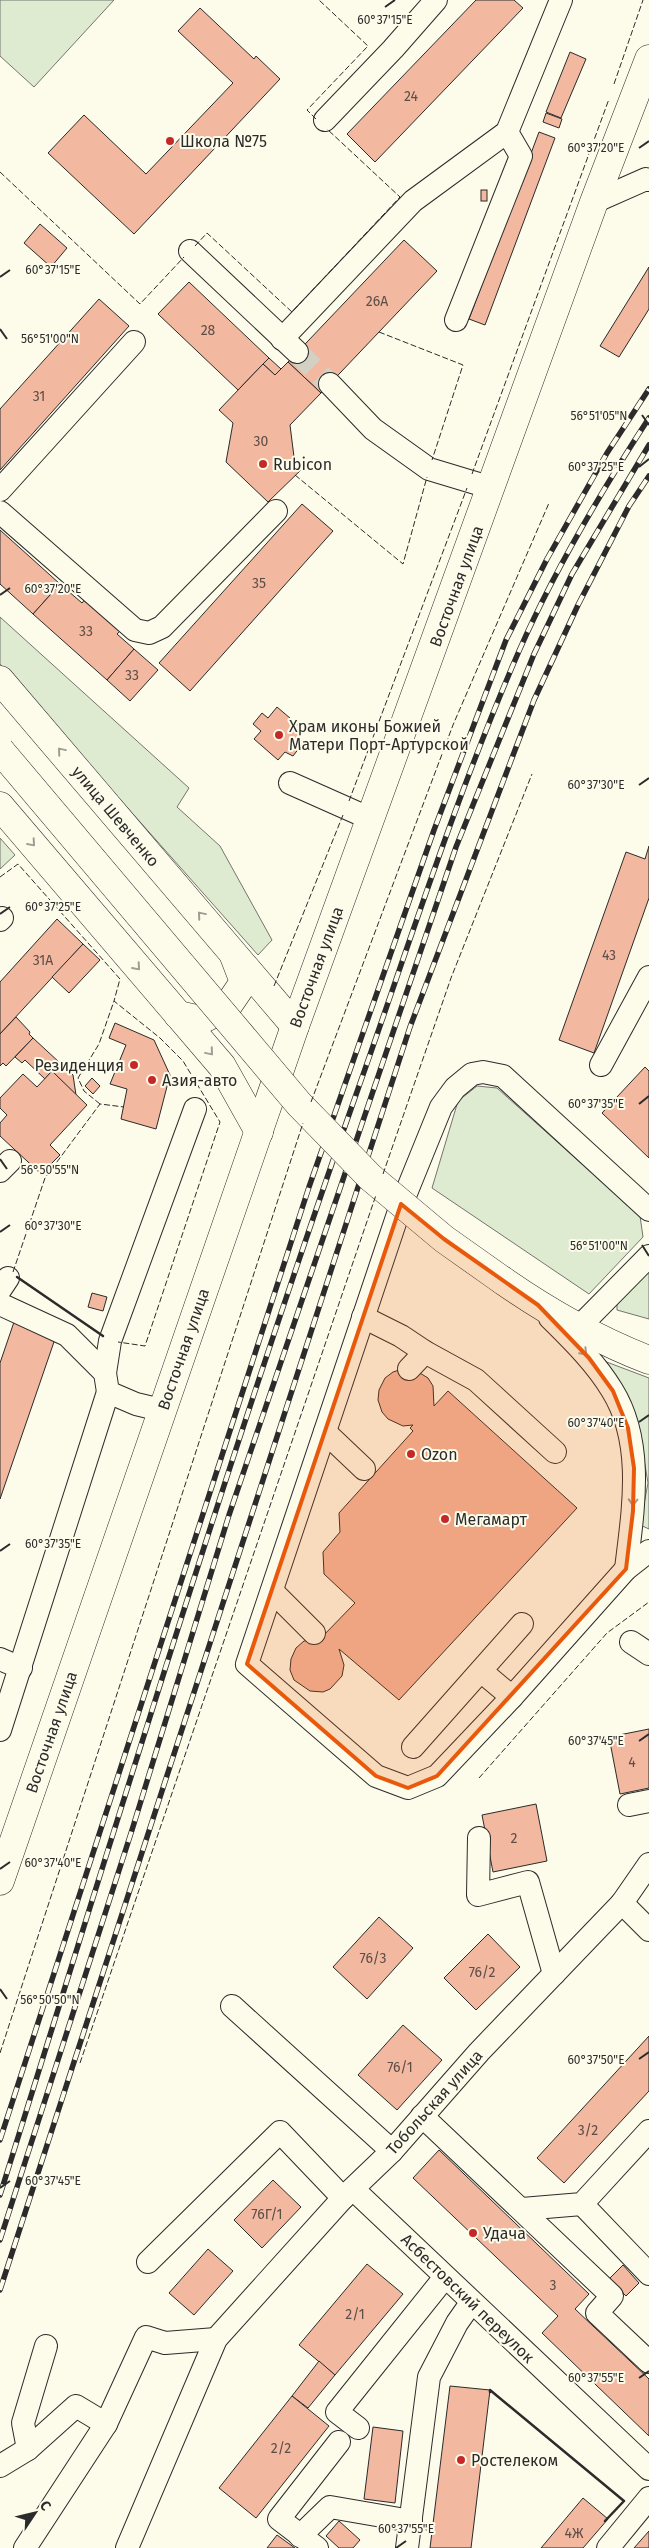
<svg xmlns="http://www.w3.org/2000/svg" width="649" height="2548" font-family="'Fira Sans',sans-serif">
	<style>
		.green { fill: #deebd1; stroke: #74746e }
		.building { fill: #f2b8a0; stroke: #2b2b2b }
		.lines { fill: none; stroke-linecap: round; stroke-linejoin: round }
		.minor-tunnel { stroke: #d3d1c4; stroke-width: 22; stroke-dasharray: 22 11; stroke-linecap: butt }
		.minor-casing { stroke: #2b2b2b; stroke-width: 24 }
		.major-casing { stroke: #2b2b2b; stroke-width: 29 }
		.minor { stroke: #fdfbea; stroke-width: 22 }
		.major { stroke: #fdfbea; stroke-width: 28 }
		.rail-casing { stroke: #2b2b2b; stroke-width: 5.5 }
		.rail { stroke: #fdfbea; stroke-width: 4; stroke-dasharray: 11; stroke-linecap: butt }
		.major-bridge-casing { stroke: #2b2b2b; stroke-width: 29; stroke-linecap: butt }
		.major-bridge { stroke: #fdfbea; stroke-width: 28 }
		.fence { stroke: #2b2b2b; stroke-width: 1; stroke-dasharray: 6 2.5; stroke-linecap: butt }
		.wall { stroke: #2b2b2b; stroke-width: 2.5 }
		.oneway { stroke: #9e9d94 }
		.marked { fill: #e8590c; fill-opacity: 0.2; stroke: #e8590c; stroke-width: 4; stroke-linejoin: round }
		.ticks { fill: none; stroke: #2b2b2b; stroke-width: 2 }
		.poi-dot { fill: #c62828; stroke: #fdfbea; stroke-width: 2 }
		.labels { text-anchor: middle; stroke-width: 4; stroke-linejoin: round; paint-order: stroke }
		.number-label { font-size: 14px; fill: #5d4e48 }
		.poi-label { font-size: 16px; fill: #2b2b2b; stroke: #fdfbea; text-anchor: start }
		.street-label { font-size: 16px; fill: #2b2b2b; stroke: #fdfbea }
		.ticks-label { font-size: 12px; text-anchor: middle; fill: #2b2b2b; stroke: #fdfbea; stroke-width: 4; stroke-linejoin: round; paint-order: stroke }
	</style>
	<rect width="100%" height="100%" fill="#fdfbea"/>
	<g class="green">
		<polygon points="0,0 114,0 34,87 0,56"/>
		<polygon points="0,617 189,788 177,807 220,846 272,940 258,955 0,664"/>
		<polygon points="0,838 15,855 0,869"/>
		<polygon points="477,1086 497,1088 640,1216 643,1237 589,1294 432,1188 458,1101"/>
		<polygon points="649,1263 649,1319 617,1310 617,1296"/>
		<polygon points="604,1361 649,1378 649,1529 640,1525 648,1483 640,1436"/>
	</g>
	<g class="building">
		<polygon points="476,0 514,0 523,8 375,162 347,134"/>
		<polygon points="200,8 254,59 256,56 280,79 134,234 48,153 84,115 146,174 233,83 178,31"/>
		<polygon points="570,52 586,59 561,118 546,112"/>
		<polygon points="546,113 562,119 559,128 543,122"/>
		<polygon points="539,132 555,138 485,325 469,319"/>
		<rect x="481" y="190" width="6" height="11"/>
		<polygon points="40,224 67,248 51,267 24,243"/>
		<polygon points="404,240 437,271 321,393 288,362"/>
		<polygon points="649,267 649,309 619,357 600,346"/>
		<polygon points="189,282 269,358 238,390 158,314"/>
		<polygon points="99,299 129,326 0,470 0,409"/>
		<polygon points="269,358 281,369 275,375 263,364"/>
		<polygon points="288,362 321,393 290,425 294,457 304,467 268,502 226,462 233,423 219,410 263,364 275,375"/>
		<polygon points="302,504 333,531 190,691 159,663"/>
		<polygon points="0,530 60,584 33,614 0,584"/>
		<polygon points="60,584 82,603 87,597 122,629 117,634 134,649 107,680 33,614"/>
		<polygon points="134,649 158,670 130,701 107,680"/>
		<polygon points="277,707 304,730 296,739 303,743 293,756 285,752 278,760 254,739 261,731 253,724 262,713 268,718"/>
		<polygon points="649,846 649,898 594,1053 559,1040 626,852 645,859"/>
		<polygon points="57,919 83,944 0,1034 0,982"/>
		<polygon points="83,944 100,960 69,993 52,977"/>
		<polygon points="16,1017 30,1032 29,1034 33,1038 6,1066 3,1063 0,1066 0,1034"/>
		<polygon points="115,1023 154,1040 170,1075 156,1129 121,1119 127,1089 110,1084 126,1045 109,1038"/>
		<polygon points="33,1038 73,1075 76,1095 52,1071 45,1079 25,1060 22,1063 15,1057"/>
		<polygon points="645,1067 649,1071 649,1158 602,1113"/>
		<polygon points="52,1071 87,1105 50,1145 60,1155 41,1174 0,1136 0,1123 7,1115 0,1108 0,1098 23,1074 37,1087"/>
		<polygon points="92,1078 100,1086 93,1094 85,1086"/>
		<polygon points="92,1293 107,1297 103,1311 88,1307"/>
		<polygon points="14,1322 56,1336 0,1499 0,1363"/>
		<polygon points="405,1368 415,1370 428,1378 433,1386 434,1406 448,1391 577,1508 399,1700 339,1649 344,1665 342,1676 330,1689 323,1692 310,1691 294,1680 290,1670 291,1659 296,1648 304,1641 321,1638 355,1603 324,1574 323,1552 340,1532 339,1513 413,1431 410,1428 413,1425 403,1426 388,1419 382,1412 378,1400 379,1390 385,1378 393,1372"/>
		<polygon points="649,1729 649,1788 620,1794 609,1737"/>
		<polygon points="536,1804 547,1861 493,1872 482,1815"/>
		<polygon points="379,1917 413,1948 367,1999 333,1967"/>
		<polygon points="488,1934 520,1967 476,2010 444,1978"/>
		<polygon points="403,2025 442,2060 397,2110 358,2075"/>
		<polygon points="649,2036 649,2091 564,2183 537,2158"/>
		<polygon points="439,2150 589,2294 575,2309 649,2379 649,2436 542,2333 558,2316 413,2178"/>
		<polygon points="273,2180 301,2207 262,2248 234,2220"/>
		<polygon points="208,2249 233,2271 194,2315 169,2293"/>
		<polygon points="367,2264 403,2294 335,2375 299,2345"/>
		<polygon points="623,2265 639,2283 626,2296 609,2279"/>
		<polygon points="319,2361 335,2375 308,2408 292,2396"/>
		<polygon points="450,2386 490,2390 471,2548 430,2548"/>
		<polygon points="292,2396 329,2426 256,2518 219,2488"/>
		<polygon points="373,2427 403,2431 395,2503 364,2499"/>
		<polygon points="583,2498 608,2519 583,2548 541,2548"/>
		<polygon points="339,2521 360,2540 353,2548 339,2548 326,2536"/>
		<polygon points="649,2531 649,2548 634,2548"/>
		<polygon points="277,2535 295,2548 267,2548"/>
	</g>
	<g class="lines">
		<polyline class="minor-tunnel" points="297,352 330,384"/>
		<g class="minor-casing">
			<g id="minor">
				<polyline points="325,120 393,49 436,0"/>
				<polyline points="594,202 646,179 649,180"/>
				<polyline points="190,251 297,352"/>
				<polyline points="456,320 521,156 507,132"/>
				<polyline points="282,339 413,201 507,132 561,0"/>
				<polyline points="330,384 373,429 429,469 492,488"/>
				<polyline points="0,490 134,342"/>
				<polyline points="0,512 135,630 149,633 162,627 276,511"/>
				<polyline points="290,783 371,819"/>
				<polyline points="0,920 2,918"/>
				<polyline points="601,1065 649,977"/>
				<polyline points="0,1171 10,1161"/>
				<polyline points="649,1210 503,1076 483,1072 472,1074 455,1088 441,1107 400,1208 247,1664 376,1776 408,1788 437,1776 512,1697 626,1569 649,1551"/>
				<polyline points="0,1290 8,1278"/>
				<polyline points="2,1305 67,1335 105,1373 108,1392 136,1404 161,1410"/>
				<polyline points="363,1317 401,1336 425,1352 476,1380 555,1452"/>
				<path d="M550,1318C572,1340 595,1362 612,1390C645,1443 633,1510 626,1569"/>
				<polyline points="579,1327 649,1256"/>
				<polyline points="409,1369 425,1352"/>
				<polyline points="105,1373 110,1341 195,1109"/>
				<polyline points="325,1432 364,1469"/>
				<polyline points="272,1591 314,1633"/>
				<polyline points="631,1642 649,1654"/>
				<polyline points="0,1659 21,1668"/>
				<polyline points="481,1671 512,1697"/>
				<polyline points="0,1730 108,1392"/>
				<polyline points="413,1747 522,1624"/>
				<polyline points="629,1805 649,1801"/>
				<polyline points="479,1838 478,1895 528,1882 554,1974"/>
				<polyline points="622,1903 649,1930"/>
				<polyline points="232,2006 392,2151"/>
				<polyline points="422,2116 612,2296 597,2313 649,2362"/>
				<polyline points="353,2189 649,2469"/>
				<polyline points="582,2204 649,2274"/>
				<polyline points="522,2209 582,2204 649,2131"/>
				<polyline points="148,2262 280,2132 343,2198"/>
				<polyline points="358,2428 337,2412 445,2277"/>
				<polyline points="28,2449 23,2423 46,2346"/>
				<polyline points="0,2466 28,2449 76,2406 106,2424 146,2337 165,2343 216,2339"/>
				<polyline points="300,2536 330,2507 411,2521"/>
				<polyline points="25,2548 106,2424"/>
				<polyline points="127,2548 216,2339 343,2198 392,2151 479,2052 622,1903 649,1864"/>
				<polyline points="317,2548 279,2519 339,2442"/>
				<polyline points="407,2548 429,2377 457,2323 471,2303"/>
				<polyline points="608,2548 649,2498"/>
			</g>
		</g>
		<g class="major-casing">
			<g id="major">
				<polyline points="0,680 295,1026"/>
				<polyline points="0,806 222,1066 259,1132"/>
				<polyline points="178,1015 201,1020 227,1007 244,982 234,956"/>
				<path d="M502,1280C548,1312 597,1340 649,1360"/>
				<polyline points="0,1881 295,1026 594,202 649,59"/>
			</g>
		</g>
		<use href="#minor" class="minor"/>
		<use href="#major" class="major"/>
		<g class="rail-casing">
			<g id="rail">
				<polyline points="0,2140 309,1187 434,830 506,640 547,559 607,453 649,389"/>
				<path d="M0,2195C116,1825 229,1455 358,1089C410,942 457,793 519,651C554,571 602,490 649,418"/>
				<polyline points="0,2240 132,1830 229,1515 456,847 534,654 572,574 649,445"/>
				<polyline points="0,2290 410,1027 534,700 578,605 629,506 649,476"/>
			</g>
		</g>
		<use href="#rail" class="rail"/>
		<g class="major-bridge-casing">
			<polyline id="major-bridge" points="0,750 299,1104 370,1177 444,1239 502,1280"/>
		</g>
		<use href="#major-bridge" class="major-bridge"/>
		<g class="fence">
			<polyline points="614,84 643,0"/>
			<polyline points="316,119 307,110 368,46 319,0"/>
			<polyline points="0,172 140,304 184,257"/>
			<polyline points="195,246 207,233 292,312 400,197 327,129"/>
			<polyline points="379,332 463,365 432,460"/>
			<polyline points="472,474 609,99"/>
			<polyline points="295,475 403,564 427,477"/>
			<polyline points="349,801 467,488"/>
			<polyline points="0,877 18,864 120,979 114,1001"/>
			<polyline points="274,986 343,815"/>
			<polyline points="311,1102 453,725 549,503"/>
			<polyline points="100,1104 84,1091 78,1078 99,1044 114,1001 160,1038 183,1061 220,1122 145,1346 118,1342"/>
			<polyline points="383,1174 451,978 532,774"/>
			<polyline points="13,1272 45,1178 100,1104 124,1107"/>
			<polyline points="479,1778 607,1633 649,1602"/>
			<polyline points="0,2053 303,1123"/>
			<polyline points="80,2063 376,1195"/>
			<polyline points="417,2528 432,2531"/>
		</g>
		<g class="wall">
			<polyline points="17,1277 103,1336"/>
			<polyline points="490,2392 490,2390 624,2501 605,2521"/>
		</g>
	</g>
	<defs><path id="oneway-chevron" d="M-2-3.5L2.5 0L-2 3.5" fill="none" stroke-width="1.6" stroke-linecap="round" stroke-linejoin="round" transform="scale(1.25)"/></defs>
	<g class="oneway">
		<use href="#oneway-chevron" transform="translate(61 751) rotate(-130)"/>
		<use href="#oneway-chevron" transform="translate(32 843) rotate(49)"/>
		<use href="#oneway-chevron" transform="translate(201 915) rotate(-130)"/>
		<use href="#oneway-chevron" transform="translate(137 967) rotate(49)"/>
		<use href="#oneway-chevron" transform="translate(210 1052) rotate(50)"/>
		<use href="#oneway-chevron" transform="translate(584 1352) rotate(46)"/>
		<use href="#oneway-chevron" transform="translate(633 1502) rotate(92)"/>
	</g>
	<path class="marked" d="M401,1204L444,1239L538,1305L589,1358L613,1391L628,1428L634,1468L633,1511L626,1569L437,1776L408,1788L376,1776L247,1664Z"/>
	<path class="ticks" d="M385,7L395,0M639,148L649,141M0,277L10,270M0,329L7,339M642,415L649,425M639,467L649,459M0,595L10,588M639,785L649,778M0,914L10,907M639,1104L649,1096M0,1159L7,1169M0,1232L10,1225M642,1245L649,1256M639,1422L649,1415M0,1551L10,1544M639,1741L649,1734M0,1869L10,1862M0,1989L7,1999M639,2059L649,2052M0,2188L10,2181M639,2378L649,2371M396,2548L406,2541"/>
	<g class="poi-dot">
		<circle cx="170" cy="141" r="5"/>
		<circle cx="263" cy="464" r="5"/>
		<circle cx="279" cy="735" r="5"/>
		<circle cx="134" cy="1065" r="5"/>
		<circle cx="152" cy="1080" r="5"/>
		<circle cx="411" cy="1454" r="5"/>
		<circle cx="445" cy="1519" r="5"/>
		<circle cx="473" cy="2233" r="5"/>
		<circle cx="461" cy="2460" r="5"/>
	</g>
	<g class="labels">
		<g class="number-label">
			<text x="411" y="101">24</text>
			<text x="377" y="306">26А</text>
			<text x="208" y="335">28</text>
			<text x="39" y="401">31</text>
			<text x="261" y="446">30</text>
			<text x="259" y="588">35</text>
			<text x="86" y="636">33</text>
			<text x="132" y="680">33</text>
			<text x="609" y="960">43</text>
			<text x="43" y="965">31А</text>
			<text x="632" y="1767">4</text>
			<text x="514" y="1843">2</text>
			<text x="373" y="1963">76/3</text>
			<text x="482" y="1977">76/2</text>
			<text x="400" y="2072">76/1</text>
			<text x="588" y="2135">3/2</text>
			<text x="267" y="2219">76Г/1</text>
			<text x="553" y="2290">3</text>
			<text x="355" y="2319">2/1</text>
			<text x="281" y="2453">2/2</text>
			<text x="574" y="2538">4Ж</text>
		</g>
		<g class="poi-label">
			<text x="180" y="147">Школа №75</text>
			<text x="273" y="470">Rubicon</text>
			<text x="289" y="732">Храм иконы Божией<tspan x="289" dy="18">Матери Порт-Артурской</tspan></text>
			<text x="124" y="1071" text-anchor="end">Резиденция</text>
			<text x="162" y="1086">Азия-авто</text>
			<text x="421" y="1460">Ozon</text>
			<text x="455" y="1525">Мегамарт</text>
			<text x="483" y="2239">Удача</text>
			<text x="471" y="2466">Ростелеком</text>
		</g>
		<g class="street-label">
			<text transform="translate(456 586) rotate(-70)" y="6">Восточная улица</text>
			<text transform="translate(116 816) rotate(50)" y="6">улица Шевченко</text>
			<text transform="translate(316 967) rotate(-70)" y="6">Восточная улица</text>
			<text transform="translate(183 1349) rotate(-71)" y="6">Восточная улица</text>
			<text transform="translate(51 1732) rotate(-71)" y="6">Восточная улица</text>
			<text transform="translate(434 2102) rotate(-48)" y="6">Тобольская улица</text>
			<text transform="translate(468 2298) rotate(44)" y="6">Асбестовский переулок</text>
		</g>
	</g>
	<g class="ticks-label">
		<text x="385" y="24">60°37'15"E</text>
		<text x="596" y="152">60°37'20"E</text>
		<text x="53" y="274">60°37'15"E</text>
		<text x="50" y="343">56°51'00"N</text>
		<text x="599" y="420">56°51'05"N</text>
		<text x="596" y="471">60°37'25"E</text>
		<text x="53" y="593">60°37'20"E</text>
		<text x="596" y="789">60°37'30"E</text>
		<text x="53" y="911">60°37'25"E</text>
		<text x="596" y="1108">60°37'35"E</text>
		<text x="50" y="1174">56°50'55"N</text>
		<text x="53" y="1230">60°37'30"E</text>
		<text x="599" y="1250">56°51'00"N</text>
		<text x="596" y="1427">60°37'40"E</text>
		<text x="53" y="1548">60°37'35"E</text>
		<text x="596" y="1745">60°37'45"E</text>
		<text x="53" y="1867">60°37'40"E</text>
		<text x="50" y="2004">56°50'50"N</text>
		<text x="596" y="2064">60°37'50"E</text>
		<text x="53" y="2185">60°37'45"E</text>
		<text x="596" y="2382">60°37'55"E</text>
		<text x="406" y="2533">60°37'55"E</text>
	</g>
	<g transform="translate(35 2513) rotate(55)" stroke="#fdfbea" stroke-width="4" paint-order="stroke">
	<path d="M0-4L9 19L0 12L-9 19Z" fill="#2b2b2b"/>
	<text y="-8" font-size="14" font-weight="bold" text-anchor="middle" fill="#2b2b2b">С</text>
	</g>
</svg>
